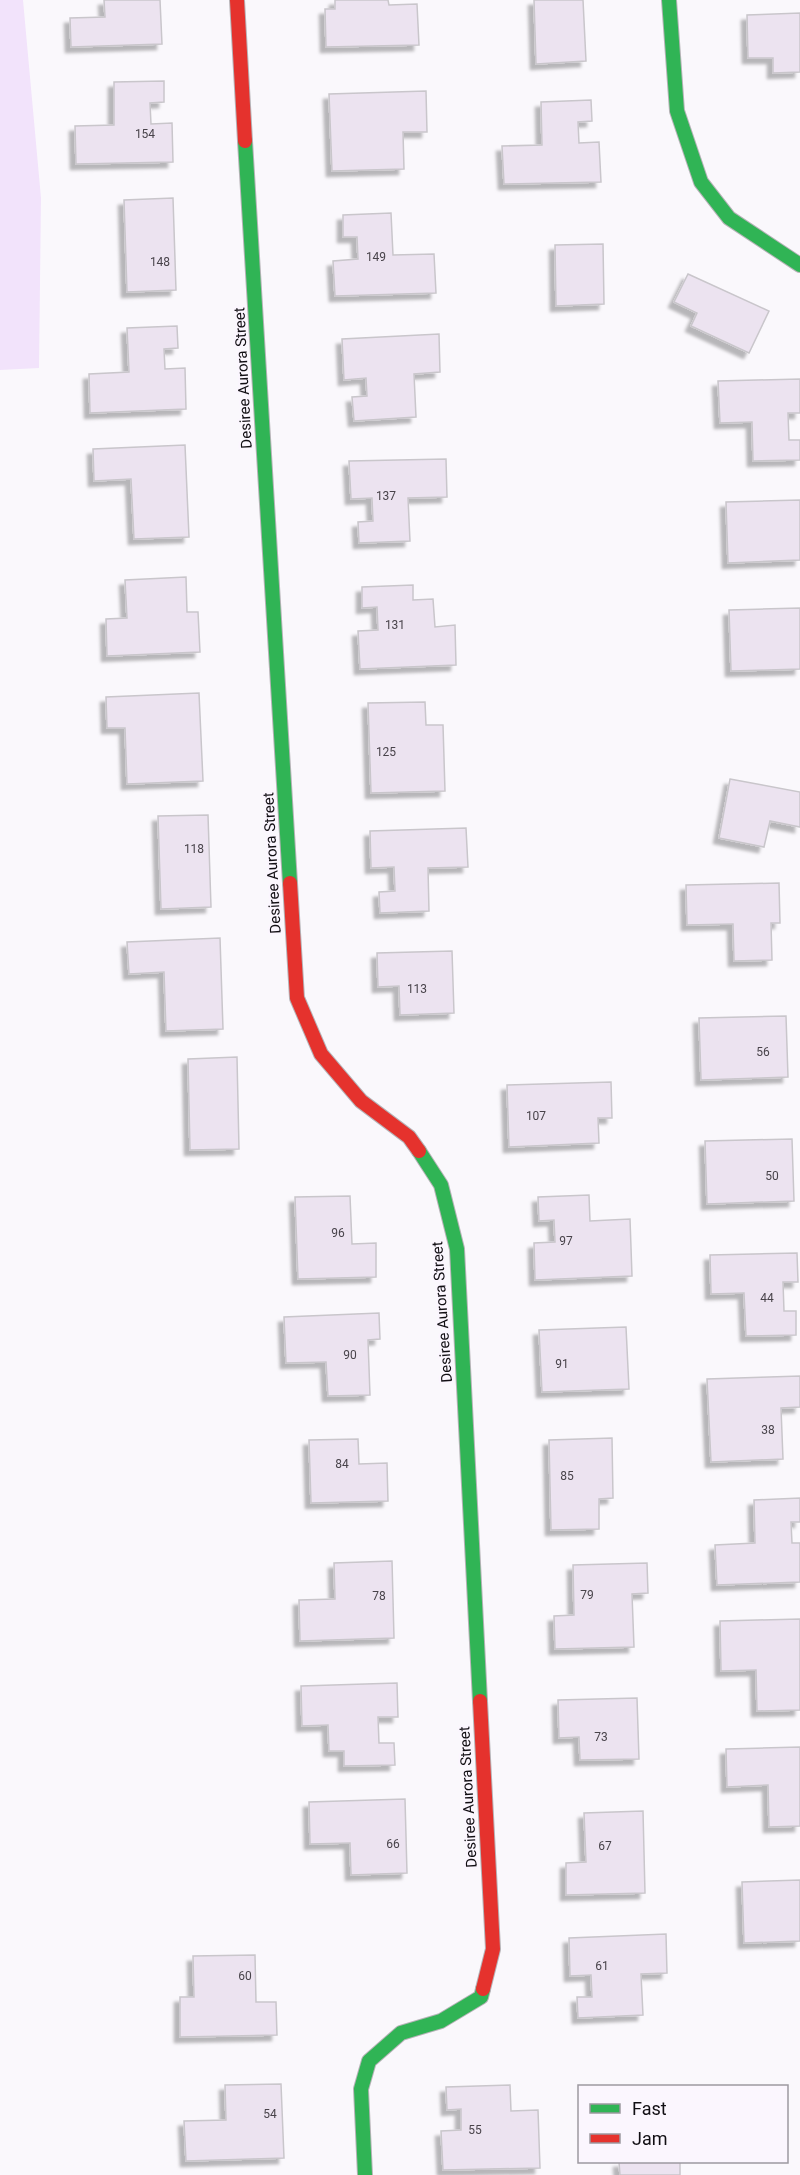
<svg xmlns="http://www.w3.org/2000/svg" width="800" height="2175" font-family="Roboto,sans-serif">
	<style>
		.green { fill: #f2e3fb }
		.building { fill: #ece3f0; stroke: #c9c6cb; stroke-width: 1.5; filter: url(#shadow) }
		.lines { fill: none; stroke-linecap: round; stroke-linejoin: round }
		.fast-casing { stroke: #b6b3b7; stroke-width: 16 }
		.jam-casing { stroke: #b6b3b7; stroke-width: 16 }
		.fast { stroke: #30b455; stroke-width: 14 }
		.jam { stroke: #e5322d; stroke-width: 14 }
		.labels { text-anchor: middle; stroke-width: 4.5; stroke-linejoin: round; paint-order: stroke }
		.number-label { font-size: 12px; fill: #48434a }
		.street-label { font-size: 15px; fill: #110e13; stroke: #fbf6fe }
	</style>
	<defs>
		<filter id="shadow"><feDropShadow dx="-5.5" dy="5.5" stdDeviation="1.5" flood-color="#0004"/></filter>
	</defs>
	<rect width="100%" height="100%" fill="#faf8fc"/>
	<polygon class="green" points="0,0 23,0 41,198 39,368 0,370"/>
	<g class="building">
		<polygon points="104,0 160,0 162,44 71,47 70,18 105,17"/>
		<polygon points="335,0 388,0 389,5 417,4 419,45 326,47 325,9 335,9"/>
		<polygon points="534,0 583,0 586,61 536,64"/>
		<polygon points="800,13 800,72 773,73 773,58 748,58 747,15"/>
		<polygon points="164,81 164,102 150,103 151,124 172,123 173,162 76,164 75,126 114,125 114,82"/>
		<polygon points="426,91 427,132 403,132 404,169 332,171 329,94"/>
		<polygon points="591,100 592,121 578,122 579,143 599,142 601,182 504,184 502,146 542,145 541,102"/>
		<polygon points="173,198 176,290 127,292 124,200"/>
		<polygon points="391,213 393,255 434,254 436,293 335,296 333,261 358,259 357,237 343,237 343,215"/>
		<polygon points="603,244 604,304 556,306 555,245"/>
		<polygon points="688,274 769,311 749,353 691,326 697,313 674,302"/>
		<polygon points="177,326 178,348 164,349 165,369 185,368 186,409 90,413 89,374 129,372 127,328"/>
		<polygon points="439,334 440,372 414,374 416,417 354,421 352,397 367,396 366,378 344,380 342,339"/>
		<polygon points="800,379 800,413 788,413 789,440 800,440 800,460 753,461 752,422 720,423 718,381"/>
		<polygon points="185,445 189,537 134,539 131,479 94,481 93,449"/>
		<polygon points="446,459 447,497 408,498 410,541 359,543 358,522 373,521 372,498 351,499 349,461"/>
		<polygon points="800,500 800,560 728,563 726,502"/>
		<polygon points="186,577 187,612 198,612 200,652 107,656 106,619 127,618 125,580"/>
		<polygon points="413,585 413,600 433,599 435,627 455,625 456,665 360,669 358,631 378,630 377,607 362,608 362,587"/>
		<polygon points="800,608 800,669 731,671 729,610"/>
		<polygon points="199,693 203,781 127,784 125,728 107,728 106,697"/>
		<polygon points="425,702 426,725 443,725 445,791 371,793 368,703"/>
		<polygon points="730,779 800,792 800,827 770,821 764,847 719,838"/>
		<polygon points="208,815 211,907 161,909 158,816"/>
		<polygon points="466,828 468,867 428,868 429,911 380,913 379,892 395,891 394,867 371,868 370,831"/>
		<polygon points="779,883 780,923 771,923 772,960 734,961 733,924 687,925 686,885"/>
		<polygon points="220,938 223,1029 166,1031 164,972 129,974 127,942"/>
		<polygon points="452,951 454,1013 400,1015 399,986 378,987 377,953"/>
		<polygon points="786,1016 788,1077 701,1080 699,1018"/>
		<polygon points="237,1057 239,1149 190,1150 188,1059"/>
		<polygon points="611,1082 612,1118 598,1118 599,1143 509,1147 507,1085"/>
		<polygon points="792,1139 794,1201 707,1204 705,1141"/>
		<polygon points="589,1195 590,1221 630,1219 632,1276 535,1280 534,1243 555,1242 554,1220 539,1221 538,1197"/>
		<polygon points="350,1196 352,1244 376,1243 376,1277 298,1279 295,1197"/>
		<polygon points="797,1253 798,1282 783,1282 784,1311 796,1311 796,1335 746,1336 744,1293 711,1294 710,1255"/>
		<polygon points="379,1313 380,1339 368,1340 370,1395 328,1396 326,1362 286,1363 284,1317"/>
		<polygon points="626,1327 629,1389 542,1392 539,1330"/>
		<polygon points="800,1376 800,1407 781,1408 783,1459 711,1462 707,1379"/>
		<polygon points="612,1438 613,1498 599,1499 599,1529 551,1530 549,1440"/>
		<polygon points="358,1439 359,1464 387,1463 388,1501 311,1503 309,1440"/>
		<polygon points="800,1498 800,1522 791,1522 792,1543 800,1543 800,1582 717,1585 715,1545 755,1543 754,1500"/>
		<polygon points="392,1561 394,1638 300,1641 299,1600 335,1599 334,1563"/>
		<polygon points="647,1563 648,1593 632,1594 634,1647 555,1649 554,1616 574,1615 573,1565"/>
		<polygon points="800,1619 800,1710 757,1711 756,1670 721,1671 720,1621"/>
		<polygon points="397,1683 398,1717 378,1717 379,1743 394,1743 395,1765 344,1766 344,1751 329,1751 328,1725 302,1726 301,1686"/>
		<polygon points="637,1698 639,1759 580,1760 579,1737 559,1738 558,1700"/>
		<polygon points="800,1747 800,1826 769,1827 768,1785 727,1787 726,1749"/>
		<polygon points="405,1799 407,1873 351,1875 350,1843 310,1844 309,1802"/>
		<polygon points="643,1811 645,1893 566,1895 566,1863 586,1862 584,1813"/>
		<polygon points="800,1880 800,1941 744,1943 742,1882"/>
		<polygon points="666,1934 667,1973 641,1974 643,2015 578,2018 577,1997 592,1997 591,1975 570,1976 569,1938"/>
		<polygon points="255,1955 256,2002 276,2002 277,2035 180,2037 180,1997 194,1997 193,1956"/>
		<polygon points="281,2084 284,2158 186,2161 184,2121 226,2120 225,2085"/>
		<polygon points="510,2085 511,2111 538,2110 540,2168 443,2170 441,2131 461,2130 461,2109 447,2110 446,2087"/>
		<polygon points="619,2162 680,2162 680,2175 620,2175"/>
	</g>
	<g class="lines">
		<g class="fast-casing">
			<g id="fast">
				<polyline points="669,0 677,111 701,182 729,218 800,265"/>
				<polyline points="245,141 290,883"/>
				<polyline points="419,1151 441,1185 457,1249 480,1701"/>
				<polyline points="365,2175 361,2089 369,2061 401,2033 441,2021 481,1997 483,1989"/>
			</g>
		</g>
		<g class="jam-casing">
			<g id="jam">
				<polyline points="237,0 245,141"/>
				<polyline points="290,883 297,998 321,1054 361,1101 409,1137 419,1151"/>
				<polyline points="480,1701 493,1949 483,1989"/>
			</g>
		</g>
		<use href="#fast" class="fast"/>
		<use href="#jam" class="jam"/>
	</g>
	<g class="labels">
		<g class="number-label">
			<text x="145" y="138">154</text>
			<text x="376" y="261">149</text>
			<text x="160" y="266">148</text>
			<text x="386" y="500">137</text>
			<text x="395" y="629">131</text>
			<text x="386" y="756">125</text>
			<text x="194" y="853">118</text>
			<text x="417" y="993">113</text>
			<text x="763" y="1056">56</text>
			<text x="536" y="1120">107</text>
			<text x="772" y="1180">50</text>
			<text x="338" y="1237">96</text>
			<text x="566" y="1245">97</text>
			<text x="767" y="1302">44</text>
			<text x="350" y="1359">90</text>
			<text x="562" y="1368">91</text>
			<text x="768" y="1434">38</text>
			<text x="342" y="1468">84</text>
			<text x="567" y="1480">85</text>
			<text x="587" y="1599">79</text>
			<text x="379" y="1600">78</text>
			<text x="601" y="1741">73</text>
			<text x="393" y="1848">66</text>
			<text x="605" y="1850">67</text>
			<text x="602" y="1970">61</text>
			<text x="245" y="1980">60</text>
			<text x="270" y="2118">54</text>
			<text x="475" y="2134">55</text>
		</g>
		<g class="street-label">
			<text transform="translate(243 378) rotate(-93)" y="5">Desiree Aurora Street</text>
			<text transform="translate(272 863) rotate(-93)" y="5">Desiree Aurora Street</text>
			<text transform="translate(442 1312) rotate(-94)" y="5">Desiree Aurora Street</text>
			<text transform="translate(468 1797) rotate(-93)" y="5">Desiree Aurora Street</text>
		</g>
	</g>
	<rect x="578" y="2085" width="210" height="78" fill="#fbf6fe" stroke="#9d99a0" stroke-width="1.5"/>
	<rect x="590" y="2104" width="30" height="9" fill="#30b455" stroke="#9d99a0" stroke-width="1.5"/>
	<text x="632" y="2115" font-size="18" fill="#110e13">Fast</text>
	<rect x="590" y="2134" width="30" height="9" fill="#e5322d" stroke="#9d99a0" stroke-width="1.5"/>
	<text x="632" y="2145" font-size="18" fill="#110e13">Jam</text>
</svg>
